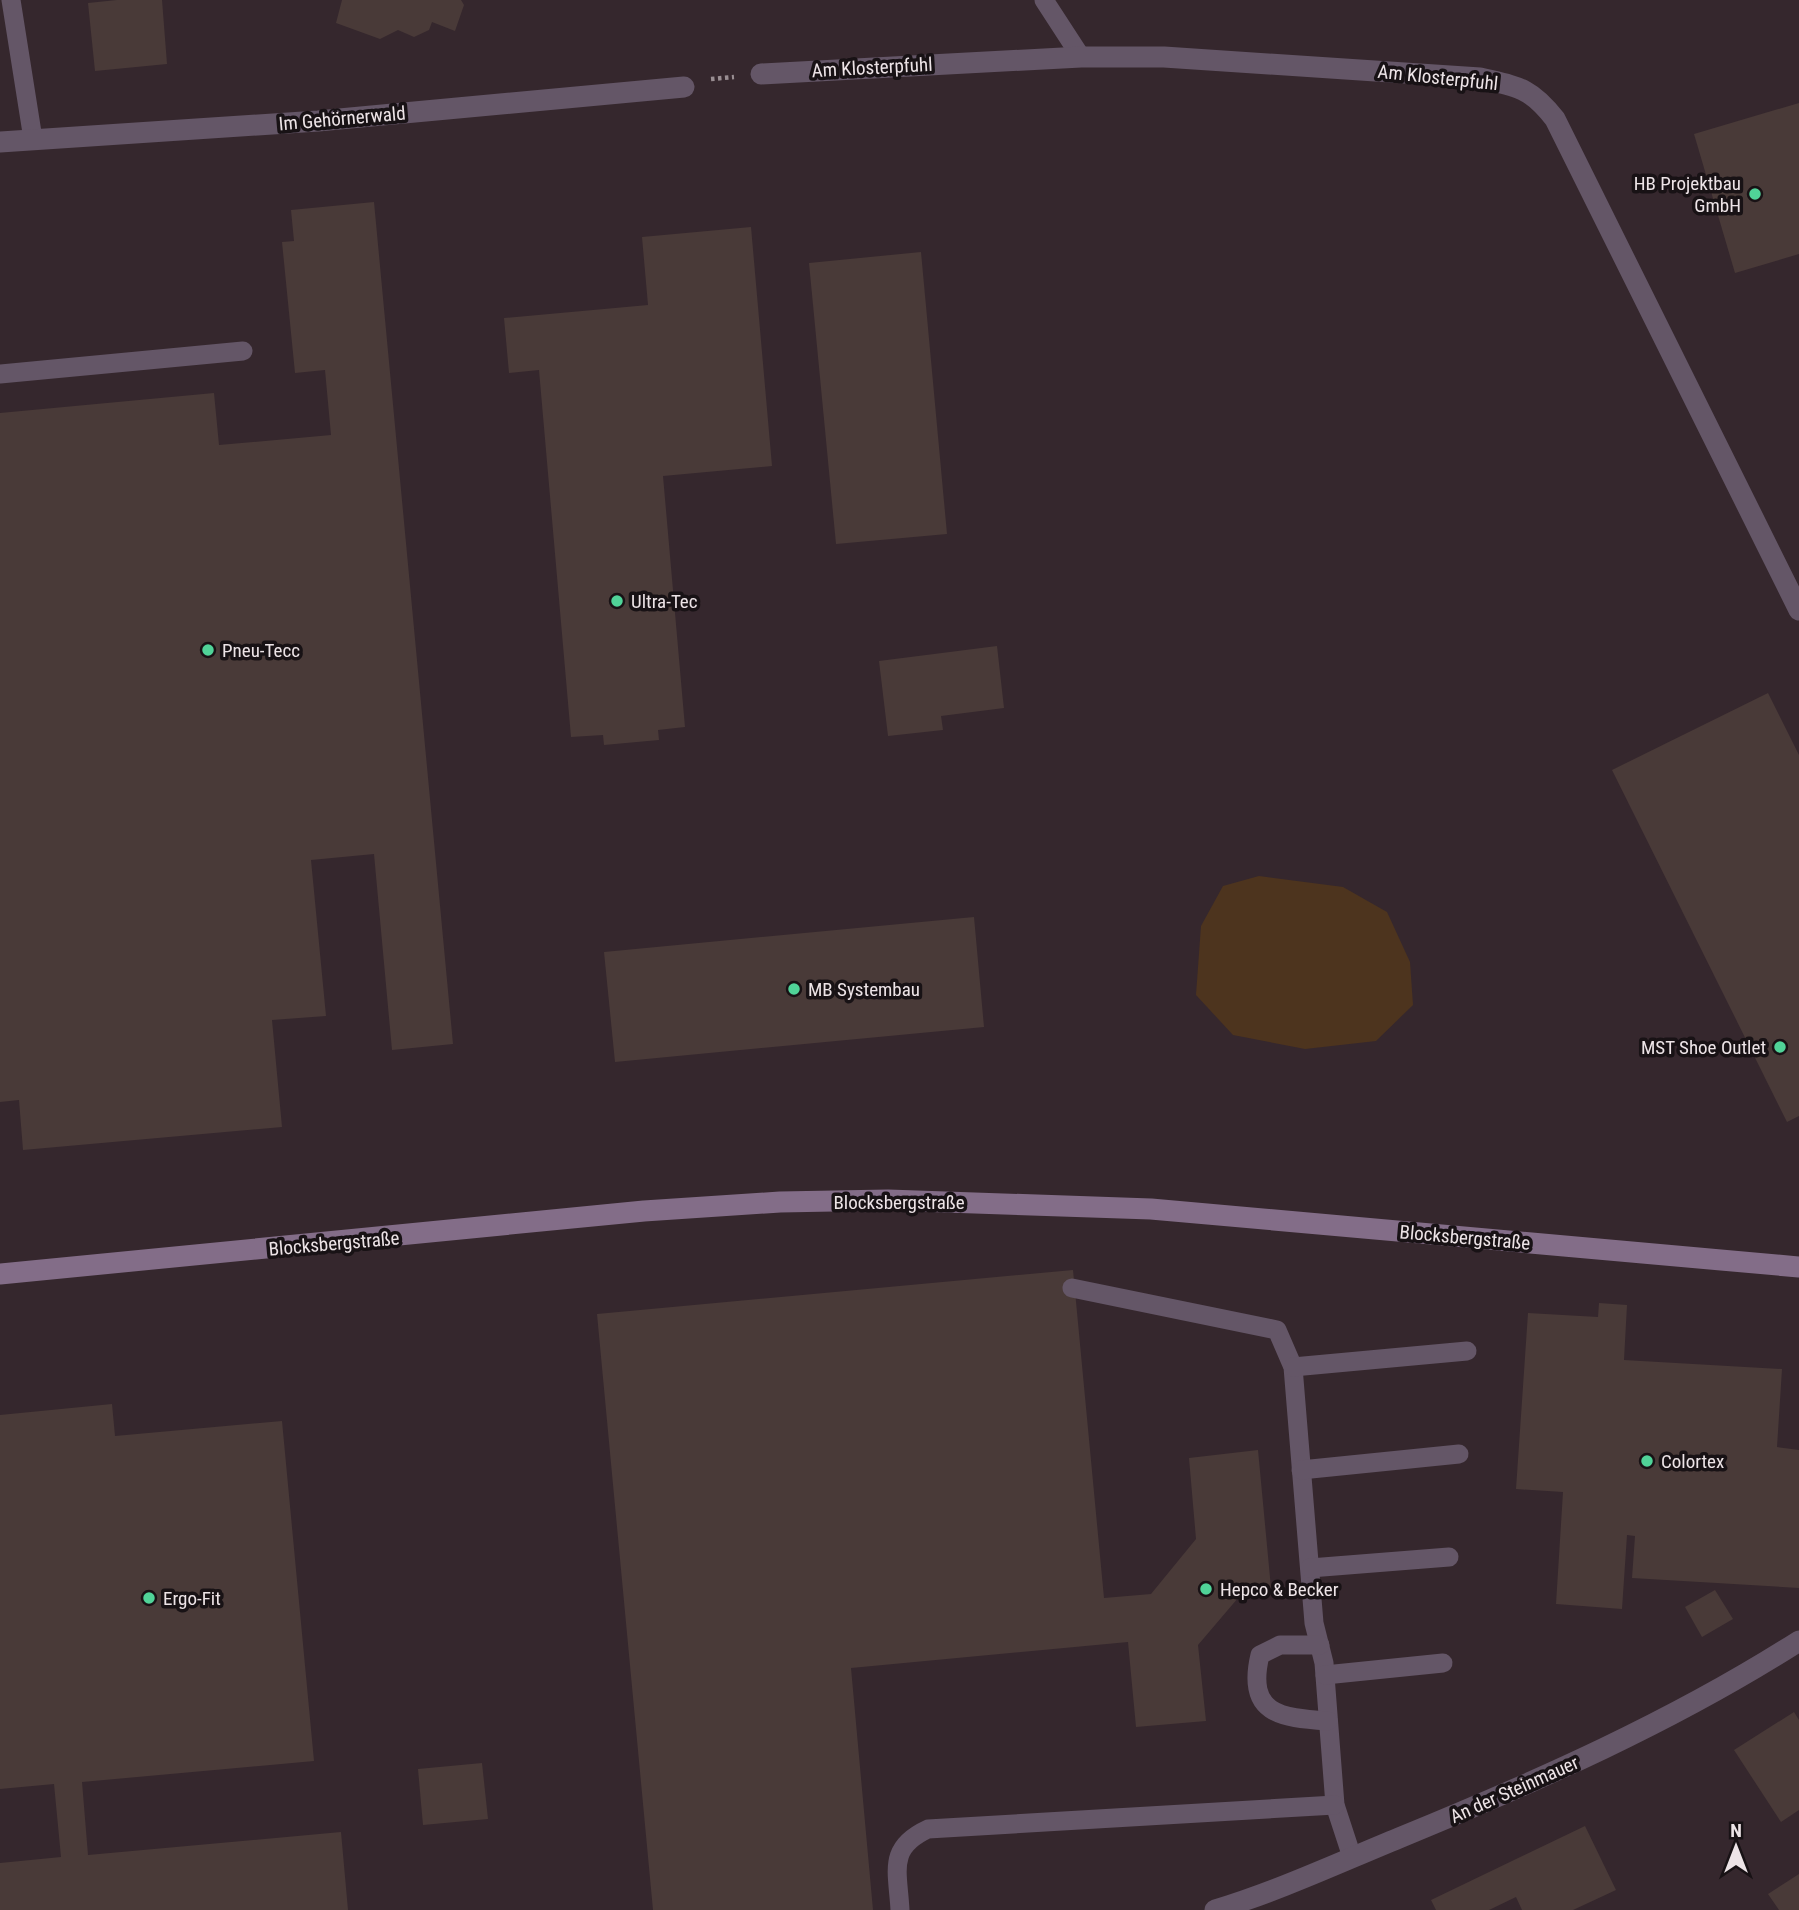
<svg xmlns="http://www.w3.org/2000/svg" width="1799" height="1910" font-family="'Roboto Condensed',sans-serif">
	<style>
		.green { fill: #4d341e }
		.building { fill: #493a38 }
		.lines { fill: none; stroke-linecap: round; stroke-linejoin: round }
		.path { stroke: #998e92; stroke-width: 4.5; stroke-dasharray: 3.5 3.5; stroke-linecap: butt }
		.service { stroke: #645667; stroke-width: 19 }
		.minor { stroke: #645667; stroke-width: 21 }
		.secondary { stroke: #836d88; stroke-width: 21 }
		.poi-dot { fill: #50d398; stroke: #181215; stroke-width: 2.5 }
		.labels { text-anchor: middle; stroke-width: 7; stroke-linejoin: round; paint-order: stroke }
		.street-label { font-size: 19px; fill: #ede4e7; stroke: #181215 }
		.poi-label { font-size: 19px; fill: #ede4e7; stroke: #181215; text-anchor: start }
	</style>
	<rect width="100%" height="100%" fill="#35272d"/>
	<polygon class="green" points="1259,876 1343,887 1387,912 1410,962 1413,1005 1376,1041 1305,1049 1233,1035 1196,995 1201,926 1223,886"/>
	<g class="building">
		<polygon points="117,0 162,0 167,64 95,71 88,3"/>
		<polygon points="342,0 461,0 464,5 455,31 432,22 429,30 414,37 398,30 380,39 336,23"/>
		<polygon points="1799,103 1799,254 1735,273 1694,134"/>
		<polygon points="374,202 453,1044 392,1050 374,854 311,860 326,1016 272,1020 282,1127 23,1150 19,1100 0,1102 0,413 214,393 219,445 331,435 325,370 295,373 282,242 294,241 291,210"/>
		<polygon points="751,227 772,466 663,476 685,727 658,730 659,740 604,745 603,735 571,737 539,370 509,373 504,318 648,305 642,237"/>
		<polygon points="921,252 947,534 836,544 809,263"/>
		<polygon points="997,646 1004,708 941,716 943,730 888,736 879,661"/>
		<polygon points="1768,693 1799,755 1799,1116 1787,1122 1612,770"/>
		<polygon points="974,917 984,1027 615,1062 604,952"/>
		<polygon points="1073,1270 1104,1598 1151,1594 1196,1539 1189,1458 1258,1450 1271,1588 1244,1591 1198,1645 1206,1721 1136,1727 1128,1642 851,1668 873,1910 653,1910 597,1314"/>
		<polygon points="1599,1303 1627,1305 1624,1360 1782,1369 1777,1447 1799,1450 1799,1588 1632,1578 1635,1536 1627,1535 1622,1609 1556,1604 1563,1492 1516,1489 1528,1313 1598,1317"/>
		<polygon points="112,1404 115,1436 282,1421 314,1761 82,1782 88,1855 341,1832 348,1910 0,1910 0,1863 61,1857 54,1784 0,1789 0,1415"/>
		<polygon points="1715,1590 1733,1619 1702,1637 1685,1607"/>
		<polygon points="1794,1712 1799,1720 1799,1810 1781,1822 1734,1750"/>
		<polygon points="482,1763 488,1819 423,1825 418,1769"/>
		<polygon points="1585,1826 1616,1890 1573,1910 1522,1910 1516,1897 1489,1910 1436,1910 1431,1900"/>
		<polygon points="1799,1874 1799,1910 1779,1910 1768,1894"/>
	</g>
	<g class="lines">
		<polyline class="path" points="711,79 734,77"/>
		<g class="service">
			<polyline points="11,0 33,139"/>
			<polyline points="1044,0 1081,57"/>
			<polyline points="0,374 243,351"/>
			<polyline points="1072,1288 1277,1330 1293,1367 1314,1623 1324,1663 1335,1805 1352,1857"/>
			<polyline points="1293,1367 1467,1351"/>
			<polyline points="1301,1470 1459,1454"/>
			<polyline points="1310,1568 1449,1557"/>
			<path d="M1320,1645H1280L1260,1655C1246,1714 1280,1718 1328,1721"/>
			<polyline points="1325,1675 1443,1663"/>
			<path d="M900,1910C898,1871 887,1848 928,1829L1335,1805"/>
		</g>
		<g class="minor">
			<path d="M761,74L1081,57H1164L1480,78C1518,87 1530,87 1555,119L1799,610"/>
			<polyline points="0,142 318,121 684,87"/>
			<path d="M1215,1910C1278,1891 1338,1863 1399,1838C1536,1782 1674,1721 1799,1641"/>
		</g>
		<polyline class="secondary" points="0,1274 644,1211 780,1202 888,1200 1151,1209 1799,1267"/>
	</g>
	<g class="poi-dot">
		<circle cx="1755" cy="194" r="7"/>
		<circle cx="617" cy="601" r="7"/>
		<circle cx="208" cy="650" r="7"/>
		<circle cx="794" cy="989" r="7"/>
		<circle cx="1780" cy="1047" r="7"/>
		<circle cx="1647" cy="1461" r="7"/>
		<circle cx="1206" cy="1589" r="7"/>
		<circle cx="149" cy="1598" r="7"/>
	</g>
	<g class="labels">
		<g class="street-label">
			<text transform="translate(872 67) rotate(-3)" y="7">Am Klosterpfuhl</text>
			<text transform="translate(1438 77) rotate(6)" y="7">Am Klosterpfuhl</text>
			<text transform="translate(342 118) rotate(-5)" y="7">Im Gehörnerwald</text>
			<text x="899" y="1209">Blocksbergstraße</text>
			<text transform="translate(1465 1237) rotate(5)" y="7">Blocksbergstraße</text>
			<text transform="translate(334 1243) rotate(-5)" y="7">Blocksbergstraße</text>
			<text transform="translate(1514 1789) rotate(-24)" y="7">An der Steinmauer</text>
		</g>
		<g class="poi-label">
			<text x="1741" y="190" text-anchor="end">HB Projektbau<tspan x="1741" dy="22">GmbH</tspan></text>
			<text x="631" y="608">Ultra-Tec</text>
			<text x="222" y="657">Pneu-Tecc</text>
			<text x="808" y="996">MB Systembau</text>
			<text x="1766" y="1054" text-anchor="end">MST Shoe Outlet</text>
			<text x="1661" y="1468">Colortex</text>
			<text x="1220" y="1596">Hepco &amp; Becker</text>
			<text x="163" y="1605">Ergo-Fit</text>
		</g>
	</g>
	<g transform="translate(1736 1847)" stroke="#181215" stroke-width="5" paint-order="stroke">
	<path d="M0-5L12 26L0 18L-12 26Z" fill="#ede4e7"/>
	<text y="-10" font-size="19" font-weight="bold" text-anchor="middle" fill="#ede4e7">N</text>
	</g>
</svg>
